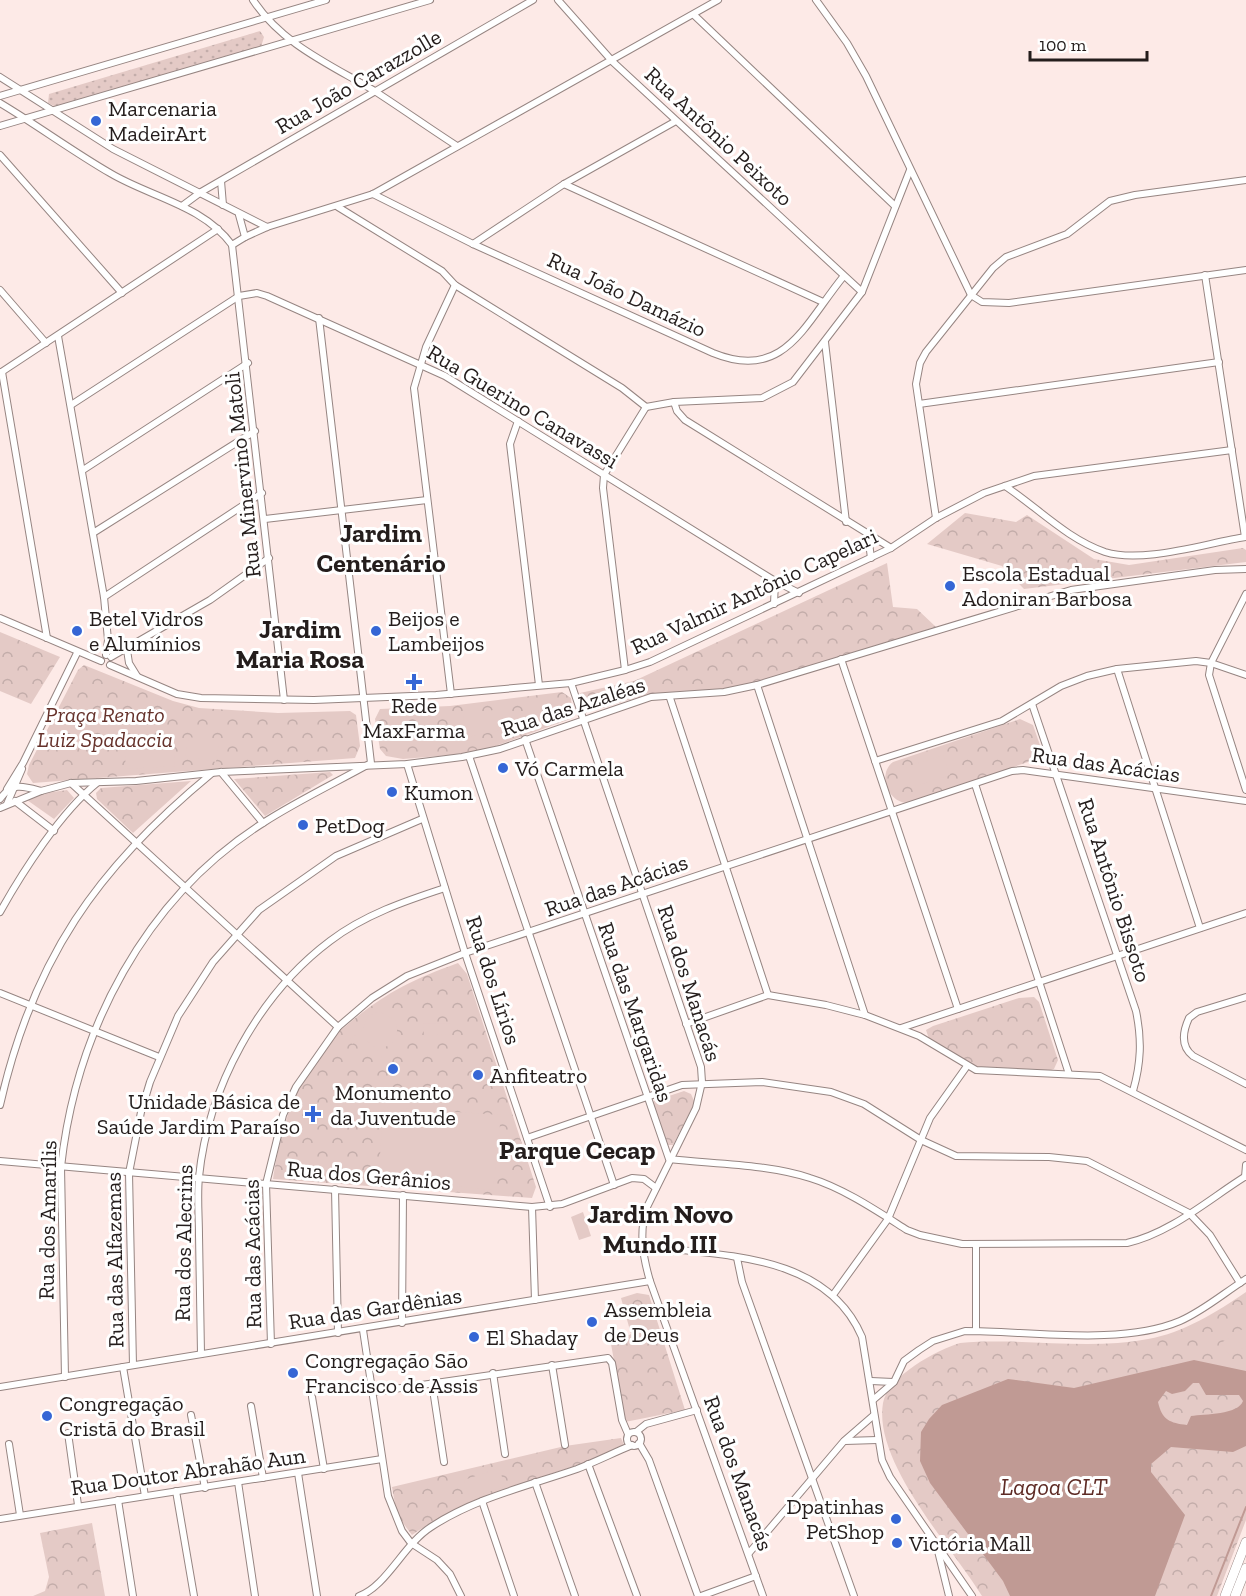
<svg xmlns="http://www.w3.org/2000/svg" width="1246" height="1596" font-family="'Zilla Slab',serif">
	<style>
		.grass { fill: url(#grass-dots) }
		.forest { fill: url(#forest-crowns) }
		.garden { fill: #e4cac6 }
		.water { fill: #c09a94; fill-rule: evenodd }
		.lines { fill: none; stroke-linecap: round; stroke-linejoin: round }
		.stream { stroke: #c09a94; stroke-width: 2 }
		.street-casing { stroke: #968582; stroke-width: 8 }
		.primary-casing { stroke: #968582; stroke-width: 10 }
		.street { stroke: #fff; stroke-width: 6 }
		.primary { stroke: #fff; stroke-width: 9 }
		.poi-dot { fill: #3566d5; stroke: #fff; stroke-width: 2 }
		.labels { text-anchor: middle; stroke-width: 6; stroke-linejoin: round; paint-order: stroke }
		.street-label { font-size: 22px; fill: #241d1c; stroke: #fff }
		.poi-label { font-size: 22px; fill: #241d1c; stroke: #fff; text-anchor: start }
		.park-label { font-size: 22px; font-style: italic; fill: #65312a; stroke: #fff }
		.water-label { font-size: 24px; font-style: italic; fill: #5e2b25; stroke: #fff }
		.quarter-label { font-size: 26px; font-weight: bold; fill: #241d1c; stroke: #fff }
	</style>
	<defs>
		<pattern id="grass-dots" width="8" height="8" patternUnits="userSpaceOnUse" patternTransform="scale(1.5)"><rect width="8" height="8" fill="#e4cac6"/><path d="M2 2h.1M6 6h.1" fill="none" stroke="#c3adaa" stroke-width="1.8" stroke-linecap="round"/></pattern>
		<pattern id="forest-crowns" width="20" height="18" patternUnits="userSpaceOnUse" patternTransform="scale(1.5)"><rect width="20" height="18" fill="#e4cac6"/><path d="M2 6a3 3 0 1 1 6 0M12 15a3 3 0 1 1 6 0" fill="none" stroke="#c3adaa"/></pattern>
	</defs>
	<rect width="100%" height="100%" fill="#fdeae7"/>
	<polygon class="grass" points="260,31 264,37 261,47 58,108 48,103 49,94"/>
	<g class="forest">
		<polygon points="965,513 1016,522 1027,515 1094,559 1129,565 1243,548 1246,550 1246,562 1024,589 1002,566 927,544"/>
		<polygon points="887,563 893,607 917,609 936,627 724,692 670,696 648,694 586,713 580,693 634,681"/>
		<polygon points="0,632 60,657 31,704 0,691"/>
		<polygon points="84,665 173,701 199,708 278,713 350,711 356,715 360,746 355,758 33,783 27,774 29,765 78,670"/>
		<polygon points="562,692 571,698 573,718 490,748 451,755 403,759 386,756 380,749 375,719 380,709 450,706"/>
		<path d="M1020,719L1033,725L1041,748L1037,759L907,803C888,802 877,774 893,762Z"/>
		<polygon points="330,772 333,775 265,816 234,779"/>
		<polygon points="191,781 133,833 97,799 96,793 101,788"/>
		<polygon points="67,790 74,798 54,819 27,800 31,795"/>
		<path d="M458,963L467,974L536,1187L532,1198L273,1179C280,1132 295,1081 325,1043C331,1036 340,1031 347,1025C385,993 411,980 458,963Z"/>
		<polygon points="1034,997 1039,1002 1058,1060 1054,1069 1048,1071 979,1069 929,1039 926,1030 933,1026 1019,998"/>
		<polygon points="684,1091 691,1094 695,1103 673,1145 667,1145 652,1104 654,1101"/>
		<path d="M1246,1292V1520L1217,1596H982C952,1547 873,1463 883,1403C888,1376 937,1350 960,1343C1022,1337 1086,1351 1148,1339C1183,1333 1217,1312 1246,1292Z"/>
		<polygon points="637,1293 649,1295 685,1410 625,1422 611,1344 631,1334 621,1298"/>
		<path d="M621,1438L625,1447C554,1477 476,1491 412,1535L397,1515L392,1487L565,1446Z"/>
		<polygon points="92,1523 105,1596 33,1596 45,1591 49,1577 40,1533"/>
	</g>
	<g class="garden">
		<polygon points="508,707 512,728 467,737 463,716"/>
		<polygon points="189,737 219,742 216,762 185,756"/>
		<polygon points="173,738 175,766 126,769 124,742"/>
		<polygon points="943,755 950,775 912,787 906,767"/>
		<path d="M379,1011L395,1020C400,1033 396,1043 383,1048L387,1058L383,1059L376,1048L363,1038L352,1044L349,1039L361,1032L368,1016Z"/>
		<polygon points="450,1023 450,1034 424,1036 423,1024"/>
		<polygon points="384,1107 501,1115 493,1190 378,1179"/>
		<polygon points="583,1212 591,1236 579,1240 571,1217"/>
		<polygon points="1246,1327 1246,1346 1230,1356 1221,1343"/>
		<polygon points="499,1468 505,1486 470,1499 464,1480"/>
	</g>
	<path class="water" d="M1194,1360L1246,1371V1446L1233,1452L1171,1447L1151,1464V1472L1185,1515L1155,1596H1010L1003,1581L930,1483L920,1461L921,1432L929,1419L942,1405L1008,1379L1074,1388ZM1193,1383H1199L1206,1395H1239L1243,1401C1238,1415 1205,1414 1191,1416L1187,1425C1170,1423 1162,1420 1158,1402L1166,1391L1172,1394L1185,1391Z"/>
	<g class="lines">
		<polyline class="stream" points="1211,1596 1246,1507"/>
		<g class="street-casing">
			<g id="street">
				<path d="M253,0C282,44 329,64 373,90C401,108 429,128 457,146"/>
				<polyline points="558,0 613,62 862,292"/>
				<polyline points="816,0 847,43 866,76 971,295"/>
				<polyline points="694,15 895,206"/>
				<polyline points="0,77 113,149 267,227"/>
				<polyline points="0,96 326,0"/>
				<path d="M0,103C37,125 72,151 110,173C150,197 203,205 232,245L245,237L239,215"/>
				<polyline points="0,126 430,0"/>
				<polyline points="0,155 122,293"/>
				<polyline points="221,181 223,205"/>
				<polyline points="564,184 823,302"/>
				<path d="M373,194L473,244L713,353C784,382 804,325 843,277"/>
				<polyline points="182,206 201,192 533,0"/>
				<polyline points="338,207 442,271 455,285 622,388 646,407"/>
				<polyline points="245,237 267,227 373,194 718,0"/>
				<polyline points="473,244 564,184 676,121"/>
				<polyline points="232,245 284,700"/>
				<polyline points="1205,275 1245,537"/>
				<polyline points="0,290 46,343"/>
				<polyline points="971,295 982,302 1009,303 1246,270"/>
				<polyline points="58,336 104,597 108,640 106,655"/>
				<polyline points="825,342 846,522"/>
				<polyline points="2,372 47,638"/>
				<polyline points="0,373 218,229"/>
				<polyline points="674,402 677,411 685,420 891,548"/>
				<polyline points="919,404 1219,362"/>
				<polyline points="71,405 239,296 257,293 267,296 445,376 775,581 799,593"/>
				<polyline points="646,407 674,402 762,398 793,382 862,292 910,170"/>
				<polyline points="518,421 510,444 539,685"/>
				<polyline points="83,470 248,363"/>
				<path d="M1005,486C1037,507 1067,539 1105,552C1143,564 1206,543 1246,537"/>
				<polyline points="936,518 916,384 920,363 926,352 993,268 1006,257 1067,234 1110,201 1135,195 1246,180"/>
				<polyline points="265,519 427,500"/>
				<polyline points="93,533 255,431"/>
				<polyline points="868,535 871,558"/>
				<polyline points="1246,594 1211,663 1209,675 1246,790"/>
				<polyline points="104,597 262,493"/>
				<polyline points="774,604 775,581"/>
				<polyline points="0,618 101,661"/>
				<polyline points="127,650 129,663 137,676"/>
				<polyline points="111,657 210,600 269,558"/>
				<polyline points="841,659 958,1009"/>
				<polyline points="110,665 177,694 201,698 314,700 436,695 571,683 625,670 650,662 891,548 936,518 984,493 1034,476 1232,450"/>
				<polyline points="1117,669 1200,928"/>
				<polyline points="625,670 603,488 604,475 646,407"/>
				<path d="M571,683L701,1067L702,1082L696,1108L646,1209C639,1234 643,1257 650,1281L763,1596"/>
				<polyline points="757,685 865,1015"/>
				<polyline points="451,694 414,388 426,347 455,285"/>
				<polyline points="670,698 768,995"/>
				<path d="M1032,704L1136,1011C1142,1040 1141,1063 1133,1091"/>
				<path d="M525,739L669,1159C713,1164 768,1164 810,1178C843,1188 877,1211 907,1230L920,1235L962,1244L1127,1243C1171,1233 1209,1199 1246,1176"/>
				<polyline points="469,756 614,1185"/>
				<polyline points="875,761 1002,721 1061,686 1087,676 1117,669 1196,661 1211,663 1246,675"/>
				<polyline points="407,764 465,953 550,1207"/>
				<polyline points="221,772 263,823"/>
				<polyline points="71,783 338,1027"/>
				<polyline points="975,784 1069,1074"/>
				<polyline points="7,789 23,763 77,653"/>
				<path d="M0,799C12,782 23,786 41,791"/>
				<polyline points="15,801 54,831"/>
				<polyline points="7,804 22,769"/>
				<polyline points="0,808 41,791 71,783 136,781 221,772 407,764 462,757 500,749 651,697 724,692 757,685 1071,590 1215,570 1246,569"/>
				<path d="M0,912C23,871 61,812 97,783"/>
				<polyline points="0,993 159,1057"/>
				<path d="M1246,997L1197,1012L1189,1018C1183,1031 1180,1046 1193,1056L1246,1084"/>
				<polyline points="686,1024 768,995 826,1005 865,1015 919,1036 976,1070 1100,1076 1246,1150"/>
				<polyline points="901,1028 1246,913"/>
				<path d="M0,1105C33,959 97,868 211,774"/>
				<polyline points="527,1138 682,1085 762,1082 831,1092 864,1104 921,1140 956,1156 1049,1157 1087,1161 1189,1213 1210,1235 1240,1283"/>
				<polyline points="0,1161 532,1207 562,1204 632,1178 644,1179 656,1188"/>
				<polyline points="1245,1177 1246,1165"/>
				<polyline points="335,1189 338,1333"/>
				<polyline points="532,1207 535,1300"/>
				<polyline points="976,1244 976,1331"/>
				<path d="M642,1246C720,1256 826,1252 862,1337L882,1460L890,1477L972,1596"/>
				<polyline points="737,1258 742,1282 854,1596"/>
				<polyline points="833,1295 888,1219 930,1118 967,1066"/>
				<polyline points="402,1323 403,1195"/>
				<polyline points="363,1330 388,1496 402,1531 411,1543 437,1560 450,1574 461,1596"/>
				<polyline points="271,1344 266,1184 283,1115 296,1087 338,1027 372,998 407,976 465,953 1012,771 1023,770 1246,801"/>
				<path d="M201,1354C200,1314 200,1275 199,1236C199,1216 197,1196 199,1177C208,1088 258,995 330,941C364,915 405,901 445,888"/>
				<polyline points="133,1365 129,1173 141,1112 150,1082 178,1016 213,962 259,910 336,856 422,819"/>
				<polyline points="552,1365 565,1445"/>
				<polyline points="123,1367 145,1496"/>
				<polyline points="493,1373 505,1454"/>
				<path d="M65,1377L61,1167C76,1030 145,898 263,823C297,801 335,783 371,763L319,318"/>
				<polyline points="871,1381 893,1382"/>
				<polyline points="432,1383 444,1462"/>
				<polyline points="0,1387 650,1281"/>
				<polyline points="373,1392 608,1358 612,1363 622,1420 628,1434"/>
				<polyline points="312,1397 324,1469"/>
				<path d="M873,1400L894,1382L904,1361L919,1350L933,1341L965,1331C1029,1331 1121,1346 1180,1321C1203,1311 1224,1293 1246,1279"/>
				<polyline points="251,1406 263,1478"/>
				<polyline points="191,1415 205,1488"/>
				<polyline points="636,1432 646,1424 697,1410"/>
				<circle cx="634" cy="1439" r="7"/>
				<polyline points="68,1433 78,1505"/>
				<polyline points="845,1441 877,1440"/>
				<polyline points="639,1443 649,1460 698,1596"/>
				<polyline points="9,1444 20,1515"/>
				<polyline points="588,1464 637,1596"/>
				<polyline points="298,1473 317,1596"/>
				<polyline points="238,1482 255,1596"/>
				<polyline points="535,1482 575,1596"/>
				<polyline points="176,1491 194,1596"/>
				<polyline points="118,1500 133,1596"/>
				<polyline points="482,1501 514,1596"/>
				<polyline points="0,1519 382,1459"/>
				<polyline points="937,1547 949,1596"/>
				<polyline points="749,1553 844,1441 874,1415"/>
				<path d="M359,1596C386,1587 404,1544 431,1527C475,1498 528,1486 577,1469C595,1462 613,1453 632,1445"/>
				<polyline points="701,1596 756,1576"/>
			</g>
		</g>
		<g class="primary-casing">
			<g id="primary">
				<polyline points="1225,1596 1246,1542"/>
				<polyline points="1235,1596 1246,1568"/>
			</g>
		</g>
		<use href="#street" class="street"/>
		<use href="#primary" class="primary"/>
	</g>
	<g class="poi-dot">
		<circle cx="96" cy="121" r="6"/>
		<circle cx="950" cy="586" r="6"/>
		<circle cx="77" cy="631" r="6"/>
		<circle cx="376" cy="631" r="6"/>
		<path d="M411 673h6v6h6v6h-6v6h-6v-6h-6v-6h6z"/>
		<circle cx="503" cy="768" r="6"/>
		<circle cx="392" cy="792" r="6"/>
		<circle cx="303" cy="825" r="6"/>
		<circle cx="393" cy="1069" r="6"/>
		<circle cx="478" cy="1075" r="6"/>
		<path d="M310 1105h6v6h6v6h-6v6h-6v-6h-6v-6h6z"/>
		<circle cx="592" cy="1322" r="6"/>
		<circle cx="474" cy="1337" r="6"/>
		<circle cx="293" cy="1373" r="6"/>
		<circle cx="47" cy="1416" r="6"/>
		<circle cx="896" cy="1519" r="6"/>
		<circle cx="897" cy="1543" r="6"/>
	</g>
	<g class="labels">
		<g class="street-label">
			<text transform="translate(358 81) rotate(-30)" y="8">Rua João Carazzolle</text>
			<text transform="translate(719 136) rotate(43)" y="8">Rua Antônio Peixoto</text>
			<text transform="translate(627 294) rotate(25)" y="8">Rua João Damázio</text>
			<text transform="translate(523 406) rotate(31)" y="8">Rua Guerino Canavassi</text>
			<text transform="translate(242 475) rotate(-96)" y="8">Rua Minervino Matoli</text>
			<text transform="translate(754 591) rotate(-25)" y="8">Rua Valmir Antônio Capelari</text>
			<text transform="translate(573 706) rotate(-18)" y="8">Rua das Azaléas</text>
			<text transform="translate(1106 764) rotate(8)" y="8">Rua das Acácias</text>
			<text transform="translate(616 885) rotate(-19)" y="8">Rua das Acácias</text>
			<text transform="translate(1115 890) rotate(72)" y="8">Rua Antônio Bissoto</text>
			<text transform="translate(494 980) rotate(72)" y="8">Rua dos Lírios</text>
			<text transform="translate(690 983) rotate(72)" y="8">Rua dos Manacás</text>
			<text transform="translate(636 1012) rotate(71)" y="8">Rua das Margaridas</text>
			<text transform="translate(369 1175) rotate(5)" y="8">Rua dos Gerânios</text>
			<text transform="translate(47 1220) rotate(-89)" y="8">Rua dos Amarílis</text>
			<text transform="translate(183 1243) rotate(-89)" y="8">Rua dos Alecrins</text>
			<text transform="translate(252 1254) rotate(-91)" y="8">Rua das Acácias</text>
			<text transform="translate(114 1260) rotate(-91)" y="8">Rua das Alfazemas</text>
			<text transform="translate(375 1308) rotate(-9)" y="8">Rua das Gardênias</text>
			<text transform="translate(188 1471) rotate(-8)" y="8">Rua Doutor Abrahão Aun</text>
			<text transform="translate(739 1473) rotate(70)" y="8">Rua dos Manacás</text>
		</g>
		<g class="poi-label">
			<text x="108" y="116">Marcenaria<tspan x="108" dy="25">MadeirArt</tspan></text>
			<text x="962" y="581">Escola Estadual<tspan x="962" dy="25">Adoniran Barbosa</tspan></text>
			<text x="89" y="626">Betel Vidros<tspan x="89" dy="25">e Alumínios</tspan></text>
			<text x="388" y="626">Beijos e<tspan x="388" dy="25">Lambeijos</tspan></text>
			<text x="414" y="713" text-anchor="middle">Rede<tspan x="414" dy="25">MaxFarma</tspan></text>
			<text x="515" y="776">Vó Carmela</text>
			<text x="404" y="800">Kumon</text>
			<text x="315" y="833">PetDog</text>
			<text x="490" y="1083">Anfiteatro</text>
			<text x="393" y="1100" text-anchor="middle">Monumento<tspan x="393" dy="25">da Juventude</tspan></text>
			<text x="300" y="1109" text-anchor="end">Unidade Básica de<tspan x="300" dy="25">Saúde Jardim Paraíso</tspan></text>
			<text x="604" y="1317">Assembleia<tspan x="604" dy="25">de Deus</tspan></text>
			<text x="486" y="1345">El Shaday</text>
			<text x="305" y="1368">Congregação São<tspan x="305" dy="25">Francisco de Assis</tspan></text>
			<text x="59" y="1411">Congregação<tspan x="59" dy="25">Cristã do Brasil</tspan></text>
			<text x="884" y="1514" text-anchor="end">Dpatinhas<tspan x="884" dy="25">PetShop</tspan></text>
			<text x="909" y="1551">Victória Mall</text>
		</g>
		<g class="park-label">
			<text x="105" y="722">Praça Renato<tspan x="105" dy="25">Luiz Spadaccia</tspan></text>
		</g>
		<g class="water-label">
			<text x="1054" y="1495">Lagoa CLT</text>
		</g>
		<g class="quarter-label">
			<text x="381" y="542">Jardim<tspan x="381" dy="30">Centenário</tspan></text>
			<text x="300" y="638">Jardim<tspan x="300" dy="30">Maria Rosa</tspan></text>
			<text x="577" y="1159">Parque Cecap</text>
			<text x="660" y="1223">Jardim Novo<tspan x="660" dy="30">Mundo III</tspan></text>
		</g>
	</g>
	<path d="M1030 51v9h117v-9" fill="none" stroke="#241d1c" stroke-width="3"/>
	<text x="1039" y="51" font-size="18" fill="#241d1c" stroke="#ffffff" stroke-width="4.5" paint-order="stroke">100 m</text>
</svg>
